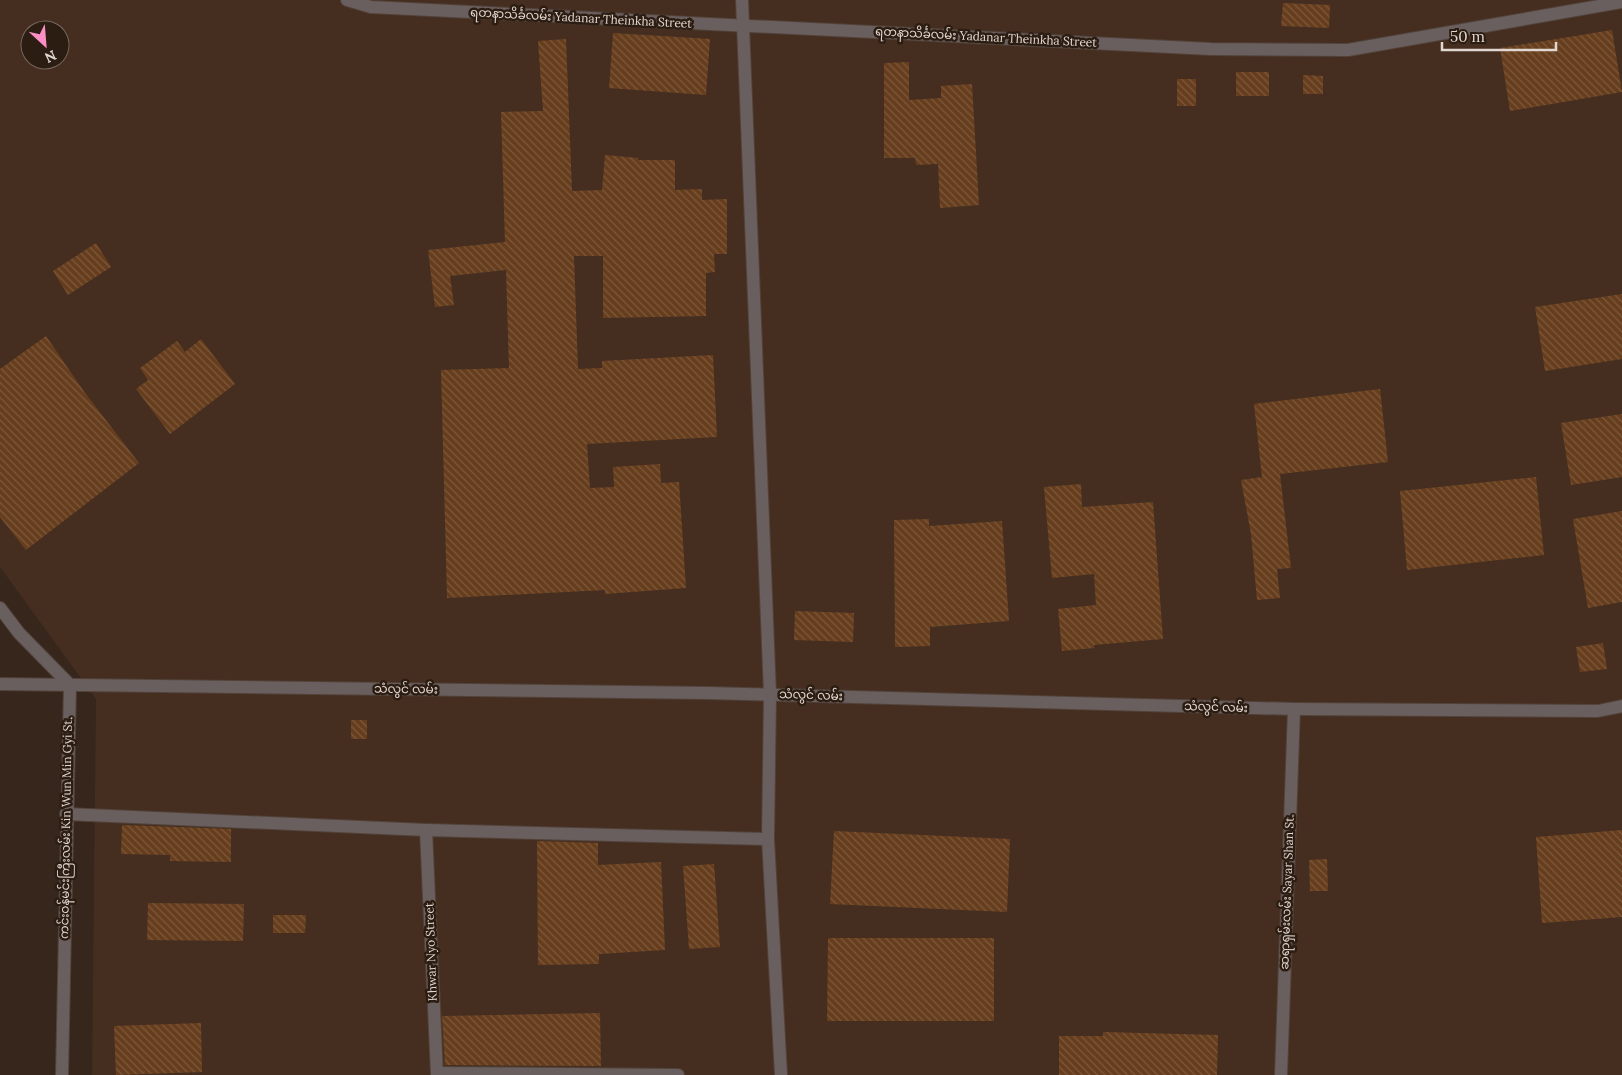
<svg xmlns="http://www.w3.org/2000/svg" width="1622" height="1075" font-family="Lora,'Noto Sans Myanmar',serif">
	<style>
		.built { fill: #452e20; fill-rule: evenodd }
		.building { fill: url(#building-back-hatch) }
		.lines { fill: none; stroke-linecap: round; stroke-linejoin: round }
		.minor-casing { stroke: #524239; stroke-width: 14 }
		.tertiary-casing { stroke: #524239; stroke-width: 14 }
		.minor { stroke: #6a5f5f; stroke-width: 12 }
		.tertiary { stroke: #6a5f5f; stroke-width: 12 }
		.labels { text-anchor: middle; stroke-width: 5; stroke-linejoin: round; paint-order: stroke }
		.street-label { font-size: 12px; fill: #e2d7d0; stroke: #2c1d12 }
	</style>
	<defs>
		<pattern id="building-back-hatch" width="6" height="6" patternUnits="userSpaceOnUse" patternTransform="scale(1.25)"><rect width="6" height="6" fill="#673e1d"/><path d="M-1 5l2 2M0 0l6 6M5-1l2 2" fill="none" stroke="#7c593d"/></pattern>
	</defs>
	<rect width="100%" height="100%" fill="#36261c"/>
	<path class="built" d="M0,0H1622V1075H92L96,699L0,567ZM30,30H60V60H30Z"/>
	<g class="building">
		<polygon points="1283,3 1330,5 1329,28 1281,26"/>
		<polygon points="1612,30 1622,92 1510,111 1500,48"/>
		<polygon points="613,33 710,39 706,95 609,88"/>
		<polygon points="566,39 572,191 602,190 605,155 638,158 638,160 675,160 675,190 702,189 702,200 727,199 727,254 714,254 715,272 706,273 706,316 603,318 603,256 574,256 578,369 602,368 602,361 713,355 717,437 587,444 590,488 614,487 613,467 660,464 661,483 679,482 686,588 605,594 605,590 447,598 441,370 509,368 506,270 450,276 454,305 435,307 428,250 505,242 501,112 543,111 538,41"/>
		<polygon points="909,62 909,100 941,98 941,86 972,84 979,205 940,208 938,164 916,165 915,158 884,158 884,63"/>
		<rect x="1236" y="72" width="33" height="24"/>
		<polygon points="1303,75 1323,76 1323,94 1303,94"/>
		<rect x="1177" y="79" width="19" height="27"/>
		<polygon points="96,243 111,267 68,295 53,271"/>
		<polygon points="1622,294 1622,359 1545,371 1535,307"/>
		<polygon points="46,336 85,393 139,463 26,550 0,517 0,369"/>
		<polygon points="201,339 235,384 170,434 136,389 148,380 140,368 177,341 185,352"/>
		<polygon points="1380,389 1388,462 1280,474 1291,568 1277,569 1280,598 1257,600 1251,534 1241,480 1262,477 1254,404"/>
		<polygon points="1622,414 1622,477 1571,485 1561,423"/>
		<polygon points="1536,477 1544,555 1407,570 1400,491"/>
		<polygon points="1081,484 1082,507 1153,502 1163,639 1094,645 1094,648 1062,651 1058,609 1096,605 1094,574 1052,578 1044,487"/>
		<polygon points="1622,511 1622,602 1588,608 1573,519"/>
		<polygon points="929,519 929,526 1002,521 1009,621 930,627 930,646 895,647 894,520"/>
		<polygon points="795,611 854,613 853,642 794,640"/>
		<polygon points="1603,643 1607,669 1580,672 1576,647"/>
		<rect x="351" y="720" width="16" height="19"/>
		<polygon points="122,825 231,829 231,862 170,861 170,855 121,854"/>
		<polygon points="1622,830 1622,917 1542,923 1536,837"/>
		<polygon points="834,831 1010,839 1007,912 830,904"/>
		<polygon points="537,841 598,843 598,865 661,862 665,950 599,954 599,964 538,965"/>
		<polygon points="1327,859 1328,891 1310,891 1309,860"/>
		<polygon points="714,864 720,947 689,949 683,866"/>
		<polygon points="148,903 244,904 243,941 147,940"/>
		<polygon points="273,915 306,915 305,933 273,933"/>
		<polygon points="828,938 994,938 994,1021 827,1021"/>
		<polygon points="600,1013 601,1066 445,1065 442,1016"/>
		<polygon points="201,1023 202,1072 116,1075 114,1026"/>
		<polygon points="1103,1032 1218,1035 1217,1075 1059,1075 1059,1036 1103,1036"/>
	</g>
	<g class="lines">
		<g class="minor-casing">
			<g id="minor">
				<polyline points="347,0 371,7 1211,49 1348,50 1622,2"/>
				<polyline points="742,0 770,694 768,839 781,1075"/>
				<polyline points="0,608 19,633 70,685 62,1075"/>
				<polyline points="66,814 426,830 768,839"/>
				<polyline points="426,830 437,1075"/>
				<polyline points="437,1073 678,1075"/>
				<polyline points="1281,1075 1294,709"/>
			</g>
		</g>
		<g class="tertiary-casing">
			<polyline id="tertiary" points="0,684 708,693 1294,709 1598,711 1622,706"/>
		</g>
		<use href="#minor" class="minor"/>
		<use href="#tertiary" class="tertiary"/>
	</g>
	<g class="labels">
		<g class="street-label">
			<text transform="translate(581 18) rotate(3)" y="4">ရတနာသိင်္ခလမ်း Yadanar Theinkha Street</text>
			<text transform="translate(986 37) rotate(3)" y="4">ရတနာသိင်္ခလမ်း Yadanar Theinkha Street</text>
			<text transform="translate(406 689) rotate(1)" y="4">သံလွင် လမ်း</text>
			<text transform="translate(811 695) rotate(2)" y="4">သံလွင် လမ်း</text>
			<text transform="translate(1216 707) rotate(2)" y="4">သံလွင် လမ်း</text>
			<text transform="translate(66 828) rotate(-89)" y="4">ကင်းဝန်မင်းကြီးလမ်း Kin Wun Min Gyi St.</text>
			<text transform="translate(1287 892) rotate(-88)" y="4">ဆရာရှမ်းလမ်း Sayar Shan St.</text>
			<text transform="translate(431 952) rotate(-92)" y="4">Khwar Nyo Street</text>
		</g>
	</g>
	<g transform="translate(45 45) rotate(154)"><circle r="24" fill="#2c1d12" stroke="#75675e"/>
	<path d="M0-4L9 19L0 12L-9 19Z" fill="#fb8fc5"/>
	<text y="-8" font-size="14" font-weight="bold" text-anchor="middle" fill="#e2d7d0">N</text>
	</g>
	<path d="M1442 42v8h114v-8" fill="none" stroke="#e2d7d0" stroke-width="2.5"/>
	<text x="1450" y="42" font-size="15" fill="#e2d7d0" stroke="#2c1d12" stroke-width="4" paint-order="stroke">50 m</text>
</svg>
